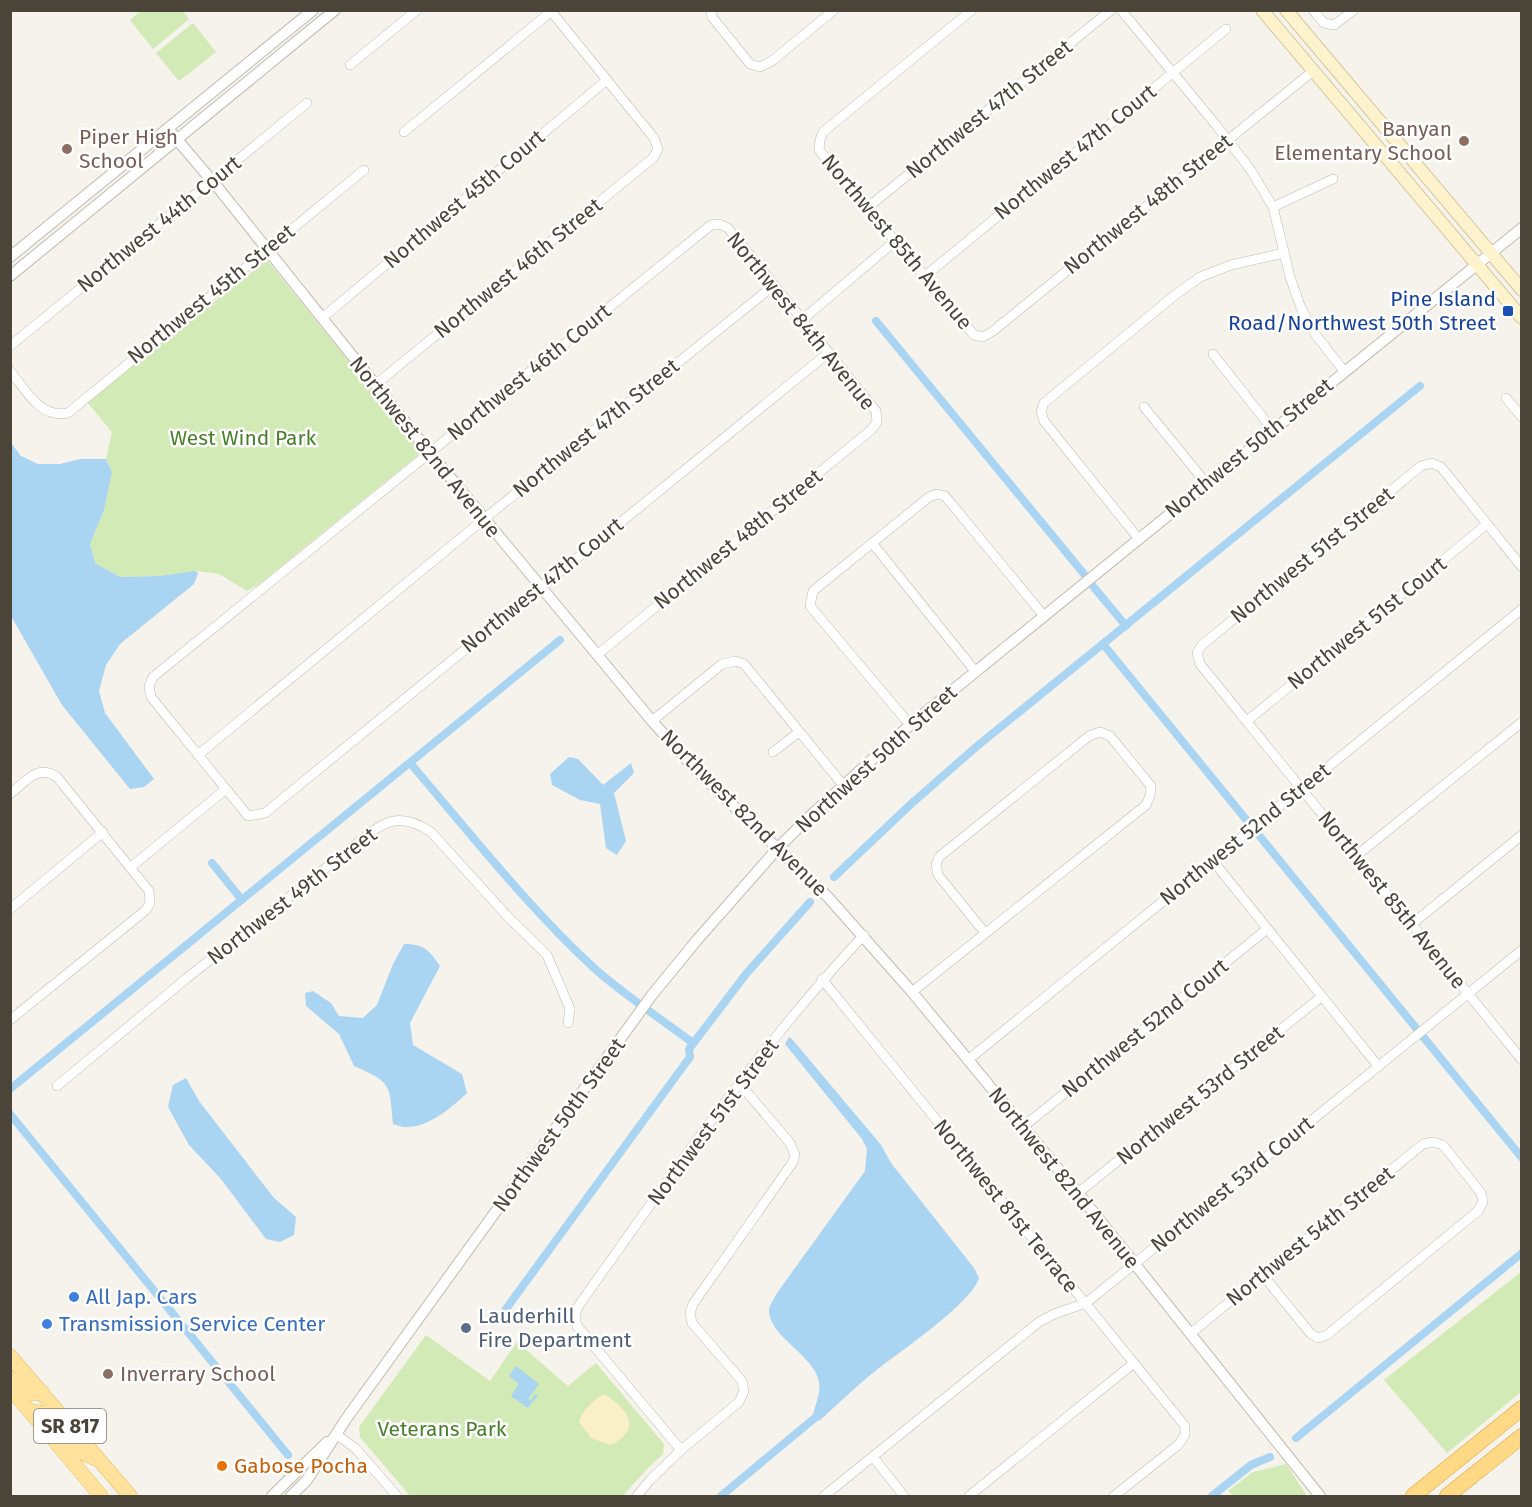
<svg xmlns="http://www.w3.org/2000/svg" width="1532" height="1507" font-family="'Fira Sans',sans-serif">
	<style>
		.green { fill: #d2eab5 }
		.sand { fill: #f9efc9 }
		.water { fill: #a9d4f2 }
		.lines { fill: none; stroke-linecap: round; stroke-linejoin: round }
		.canal { stroke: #a9d4f2; stroke-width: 8 }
		.minor-casing { stroke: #c2bbae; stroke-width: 10 }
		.tertiary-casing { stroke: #c2bbae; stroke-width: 12 }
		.secondary-casing { stroke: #d6c79b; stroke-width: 14 }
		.primary-casing { stroke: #e6c16a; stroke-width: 15 }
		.trunk-casing { stroke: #e0a43c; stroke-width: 16 }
		.minor { stroke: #fff; stroke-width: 9 }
		.tertiary { stroke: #fff; stroke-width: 10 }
		.secondary { stroke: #fff3cd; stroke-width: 12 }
		.primary { stroke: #ffe39c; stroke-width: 14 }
		.trunk { stroke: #ffd985; stroke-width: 15 }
		.education-dot { fill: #8d6e63; stroke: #fff; stroke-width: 2 }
		.transit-dot { fill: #1a4fb4; stroke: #fff; stroke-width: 2 }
		.shop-dot { fill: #3f7fe0; stroke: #fff; stroke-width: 2 }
		.service-dot { fill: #5c6f8a; stroke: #fff; stroke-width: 2 }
		.food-dot { fill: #e8710a; stroke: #fff; stroke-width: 2 }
		.labels { text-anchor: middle; stroke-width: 5; stroke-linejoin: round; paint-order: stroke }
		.shield { fill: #fff; stroke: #817c74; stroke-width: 1.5 }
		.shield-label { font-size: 20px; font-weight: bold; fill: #4b4439 }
		.street-label { font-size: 21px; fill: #4b4439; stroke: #fff }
		.education-label { font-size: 21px; fill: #785e54; stroke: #fff; text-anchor: start }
		.transit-label { font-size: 21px; fill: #164399; stroke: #fff; text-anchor: end }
		.park-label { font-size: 21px; fill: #4a7f2a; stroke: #fff }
		.shop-label { font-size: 21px; fill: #366cbe; stroke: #fff; text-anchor: start }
		.service-label { font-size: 21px; fill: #4e5e75; stroke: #fff; text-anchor: start }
		.food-label { font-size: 21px; fill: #c56008; stroke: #fff; text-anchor: start }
	</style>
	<rect width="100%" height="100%" fill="#f6f3ec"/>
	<g class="green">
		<polygon points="142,10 183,11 189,19 153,49 130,20"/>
		<polygon points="193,23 216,52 179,81 156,53"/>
		<polygon points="267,260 422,452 259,584 247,591 219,574 195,571 160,576 120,577 95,563 90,544 104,510 112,472 106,459 112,432 87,402"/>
		<polygon points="1521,1272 1521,1392 1447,1453 1384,1380"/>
		<polygon points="426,1335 490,1381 517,1342 568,1386 596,1363 664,1444 663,1454 645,1471 623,1496 410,1496 360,1437 359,1427"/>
		<polygon points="1286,1464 1307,1496 1234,1496 1228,1491 1253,1472"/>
	</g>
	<path class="sand" d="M604,1394C628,1409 644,1429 610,1445L591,1438L579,1422C581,1411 595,1399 604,1394Z"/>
	<g class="water">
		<polygon points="11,443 21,456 38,464 60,464 80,459 106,459 112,472 104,510 90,544 95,563 120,577 160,576 195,571 198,573 194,584 120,644 106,665 99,691 105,713 154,779 144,787 130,789 62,705 11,616"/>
		<polygon points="569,757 578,759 603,785 631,763 634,773 614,793 626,841 617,855 606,848 600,804 580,800 552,785 550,774"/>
		<path d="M404,944C424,944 429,950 440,966L410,1023L413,1045L462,1074L467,1093C449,1110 419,1136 393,1124C390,1084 391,1082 354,1066L339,1034L306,1006L305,993L313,991L331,1003L339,1016L363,1018L377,1005L393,964Z"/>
		<path d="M789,1037L792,1039L881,1145L891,1163L974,1268L979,1278C971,1304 898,1353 874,1372C855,1387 837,1405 819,1421L813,1414C816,1404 821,1391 819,1382C815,1356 768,1336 769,1310C770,1304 774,1299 777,1293L865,1171L867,1149L862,1139L785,1044Z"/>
		<polygon points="186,1078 199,1101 274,1198 296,1217 294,1235 280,1242 266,1239 221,1179 189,1145 168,1107 173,1085"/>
		<polygon points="516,1366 539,1384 528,1399 531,1400 535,1394 538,1395 528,1408 511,1396 519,1384 509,1376"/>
	</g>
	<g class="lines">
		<g class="canal">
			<polyline points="876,321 1084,574"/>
			<polyline points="1092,585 1126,626"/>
			<polyline points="1103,644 1522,1158"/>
			<path d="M410,763C470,833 527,906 594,968C624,995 660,1018 693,1043"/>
			<polyline points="212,863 242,900"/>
			<polyline points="834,877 911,804 976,747 1420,386"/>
			<polyline points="10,1089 560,640"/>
			<polyline points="10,1114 288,1455"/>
			<polyline points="503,1313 690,1057 689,1049 746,974 810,902"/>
			<polyline points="1296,1438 1522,1253"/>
			<polyline points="721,1496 816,1417"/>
			<polyline points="1212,1496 1251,1465 1270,1457"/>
		</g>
		<g class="minor-casing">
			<g id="minor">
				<polyline points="711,10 712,17 750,64 760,67 772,61 834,10"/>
				<polyline points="972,10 823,132 820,140 819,150 974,335 983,337 993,331 1313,71"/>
				<polyline points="1121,10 1216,125 1250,169 1273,207 1290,277 1301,308 1315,334 1344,371"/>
				<polyline points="1313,10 1324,23 1334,25 1354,10"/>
				<polyline points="350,65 417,10"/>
				<polyline points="404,132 553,10"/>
				<polyline points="1273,207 1333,179"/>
				<polyline points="867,208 1111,10"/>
				<polyline points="925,276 1226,29"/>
				<polyline points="322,318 607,80"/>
				<polyline points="802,320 894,242"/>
				<polyline points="10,346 307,103"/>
				<polyline points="1213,354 1272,429"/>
				<path d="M10,371C26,390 40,419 68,413L364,170"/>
				<polyline points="375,385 653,158 658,149 654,138 550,10"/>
				<polyline points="1506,398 1522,417"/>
				<polyline points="1144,407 1206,483"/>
				<polyline points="1138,538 1044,421 1041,411 1044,403 1175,295 1200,277 1231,265 1284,253"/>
				<polyline points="873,544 975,671"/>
				<polyline points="1522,567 1441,467 1432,463 1421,466 1202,645 1197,653 1200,664 1522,1060"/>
				<polyline points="597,655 871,430 877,422 876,411 728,228 719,224 711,225 153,677 149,686 151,697 248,816 265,813 828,353"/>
				<polyline points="652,721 722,664 735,661 744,664 843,785"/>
				<polyline points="1247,721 1487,524"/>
				<polyline points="910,725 810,606 813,591 929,497 937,494 945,496 1044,616"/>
				<polyline points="773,752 799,732"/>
				<polyline points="198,755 484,519 773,286"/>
				<path d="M10,794C27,781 37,764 57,777L149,891L150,903L146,910L10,1020"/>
				<polyline points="1356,856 1522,722"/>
				<polyline points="1213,861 1378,1066"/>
				<polyline points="131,867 226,789"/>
				<polyline points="10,909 103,832"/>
				<polyline points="1412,924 1522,835"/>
				<polyline points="822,979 1185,1426 1185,1435 1178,1445 1114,1496"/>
				<polyline points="912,992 1146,805 1150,796 1151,786 1110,736 1100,732 1089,736 939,857 936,865 938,875 985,933"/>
				<polyline points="968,1060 1522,609"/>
				<path d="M57,1086L187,978L356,844C384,822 398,810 431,832L509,918L547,955L570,1009L568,1023"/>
				<polyline points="1023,1127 1267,929"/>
				<polyline points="1078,1193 1321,997"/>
				<polyline points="1190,1334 1423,1144 1433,1142 1443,1145 1481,1193 1483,1202 1478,1211 1327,1335 1318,1338 1311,1334 1262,1274"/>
				<polyline points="336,1434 356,1449 397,1496"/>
				<path d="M681,1450L577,1326L575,1317L577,1308C668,1180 756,1050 864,935"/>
				<polyline points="873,1457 904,1496"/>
				<polyline points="637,1496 650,1480 681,1450 739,1402 744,1391 742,1381 692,1323 690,1313 693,1304 793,1162 795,1155 790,1143 739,1083"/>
				<polyline points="824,1496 1039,1322 1054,1314 1086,1303 1522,950"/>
				<polyline points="969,1496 1134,1363"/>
			</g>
		</g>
		<g class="tertiary-casing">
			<g id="tertiary">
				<polyline points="168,129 219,189 430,453 652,721 695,769 827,896 912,992 1078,1193 1320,1496"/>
				<polyline points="10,257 313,10"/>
				<polyline points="10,276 335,10"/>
				<polyline points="272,1496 327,1442"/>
				<polyline points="291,1496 307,1480 346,1419 652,995 697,940 778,848 808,818 910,725 1522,228"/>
			</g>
		</g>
		<g class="secondary-casing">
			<g id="secondary">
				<polyline points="1262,10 1522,318"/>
				<polyline points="1286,10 1522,290"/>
			</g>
		</g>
		<g class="primary-casing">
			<g id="primary">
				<polyline points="10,1356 130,1496"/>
				<path d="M10,1378C22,1388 26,1398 42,1392"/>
				<polyline points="10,1388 101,1496"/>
				<path d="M31,1412C55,1409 64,1440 81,1452C85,1455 90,1456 94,1458"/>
			</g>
		</g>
		<g class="trunk-casing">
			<g id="trunk">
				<polyline points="1413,1496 1522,1408"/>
				<polyline points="1447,1496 1522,1436"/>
			</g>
		</g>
		<use href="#minor" class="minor"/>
		<use href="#tertiary" class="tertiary"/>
		<use href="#secondary" class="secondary"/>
		<use href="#primary" class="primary"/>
		<use href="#trunk" class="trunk"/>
	</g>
	<g class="education-dot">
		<circle cx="1464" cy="141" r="6"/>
		<circle cx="67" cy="149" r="6"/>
		<circle cx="108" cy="1374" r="6"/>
	</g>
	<rect class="transit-dot" x="1502" y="305" width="12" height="12" rx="3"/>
	<g class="shop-dot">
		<circle cx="74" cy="1297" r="6"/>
		<circle cx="47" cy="1324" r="6"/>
	</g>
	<circle class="service-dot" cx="466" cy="1328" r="6"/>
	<circle class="food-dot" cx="222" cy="1466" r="6"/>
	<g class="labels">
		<rect class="shield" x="34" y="1409" width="72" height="34" rx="4.5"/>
		<g class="shield-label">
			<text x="70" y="1433">SR 817</text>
		</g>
		<g class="street-label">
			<text transform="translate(989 109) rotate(-39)" y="7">Northwest 47th Street</text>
			<text transform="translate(1075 152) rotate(-39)" y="7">Northwest 47th Court</text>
			<text transform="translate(464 199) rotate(-40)" y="7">Northwest 45th Court</text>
			<text transform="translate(1148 204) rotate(-39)" y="7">Northwest 48th Street</text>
			<text transform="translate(159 224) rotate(-39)" y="7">Northwest 44th Court</text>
			<text transform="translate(897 242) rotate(50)" y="7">Northwest 85th Avenue</text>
			<text transform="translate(518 268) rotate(-39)" y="7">Northwest 46th Street</text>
			<text transform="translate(211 294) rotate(-39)" y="7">Northwest 45th Street</text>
			<text transform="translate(801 321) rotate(51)" y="7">Northwest 84th Avenue</text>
			<text transform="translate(529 372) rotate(-39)" y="7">Northwest 46th Court</text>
			<text transform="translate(596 428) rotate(-39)" y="7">Northwest 47th Street</text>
			<text transform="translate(425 447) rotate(51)" y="7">Northwest 82nd Avenue</text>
			<text transform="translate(1249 448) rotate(-39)" y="7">Northwest 50th Street</text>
			<text transform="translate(738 539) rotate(-39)" y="7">Northwest 48th Street</text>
			<text transform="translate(1312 555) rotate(-39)" y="7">Northwest 51st Street</text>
			<text transform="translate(542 585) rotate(-39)" y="7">Northwest 47th Court</text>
			<text transform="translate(1367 623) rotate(-39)" y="7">Northwest 51st Court</text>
			<text transform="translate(876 759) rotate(-42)" y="7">Northwest 50th Street</text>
			<text transform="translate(744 813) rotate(45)" y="7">Northwest 82nd Avenue</text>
			<text transform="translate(1245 834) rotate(-39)" y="7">Northwest 52nd Street</text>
			<text transform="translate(292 896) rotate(-38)" y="7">Northwest 49th Street</text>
			<text transform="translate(1392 900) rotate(51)" y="7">Northwest 85th Avenue</text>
			<text transform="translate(1145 1028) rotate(-39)" y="7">Northwest 52nd Court</text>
			<text transform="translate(1200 1095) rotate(-39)" y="7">Northwest 53rd Street</text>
			<text transform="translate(713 1122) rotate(-53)" y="7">Northwest 51st Street</text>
			<text transform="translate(559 1125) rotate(-54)" y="7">Northwest 50th Street</text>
			<text transform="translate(1064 1178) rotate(51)" y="7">Northwest 82nd Avenue</text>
			<text transform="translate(1232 1184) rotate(-39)" y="7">Northwest 53rd Court</text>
			<text transform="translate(1006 1206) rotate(51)" y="7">Northwest 81st Terrace</text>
			<text transform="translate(1310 1236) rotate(-39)" y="7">Northwest 54th Street</text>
		</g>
		<g class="education-label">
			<text x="1452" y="136" text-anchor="end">Banyan<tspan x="1452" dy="24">Elementary School</tspan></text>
			<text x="79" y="144">Piper High<tspan x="79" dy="24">School</tspan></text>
			<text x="120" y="1381">Inverrary School</text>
		</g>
		<g class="transit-label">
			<text x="1496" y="306">Pine Island<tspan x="1496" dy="24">Road/Northwest 50th Street</tspan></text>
		</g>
		<g class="park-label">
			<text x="243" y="445">West Wind Park</text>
			<text x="442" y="1436">Veterans Park</text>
		</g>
		<g class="shop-label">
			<text x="86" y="1304">All Jap. Cars</text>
			<text x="59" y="1331">Transmission Service Center</text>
		</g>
		<g class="service-label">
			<text x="478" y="1323">Lauderhill<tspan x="478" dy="24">Fire Department</tspan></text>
		</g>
		<g class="food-label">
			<text x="234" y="1473">Gabose Pocha</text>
		</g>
	</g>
	<rect width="1532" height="1507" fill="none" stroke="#4b4439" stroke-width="24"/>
</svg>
